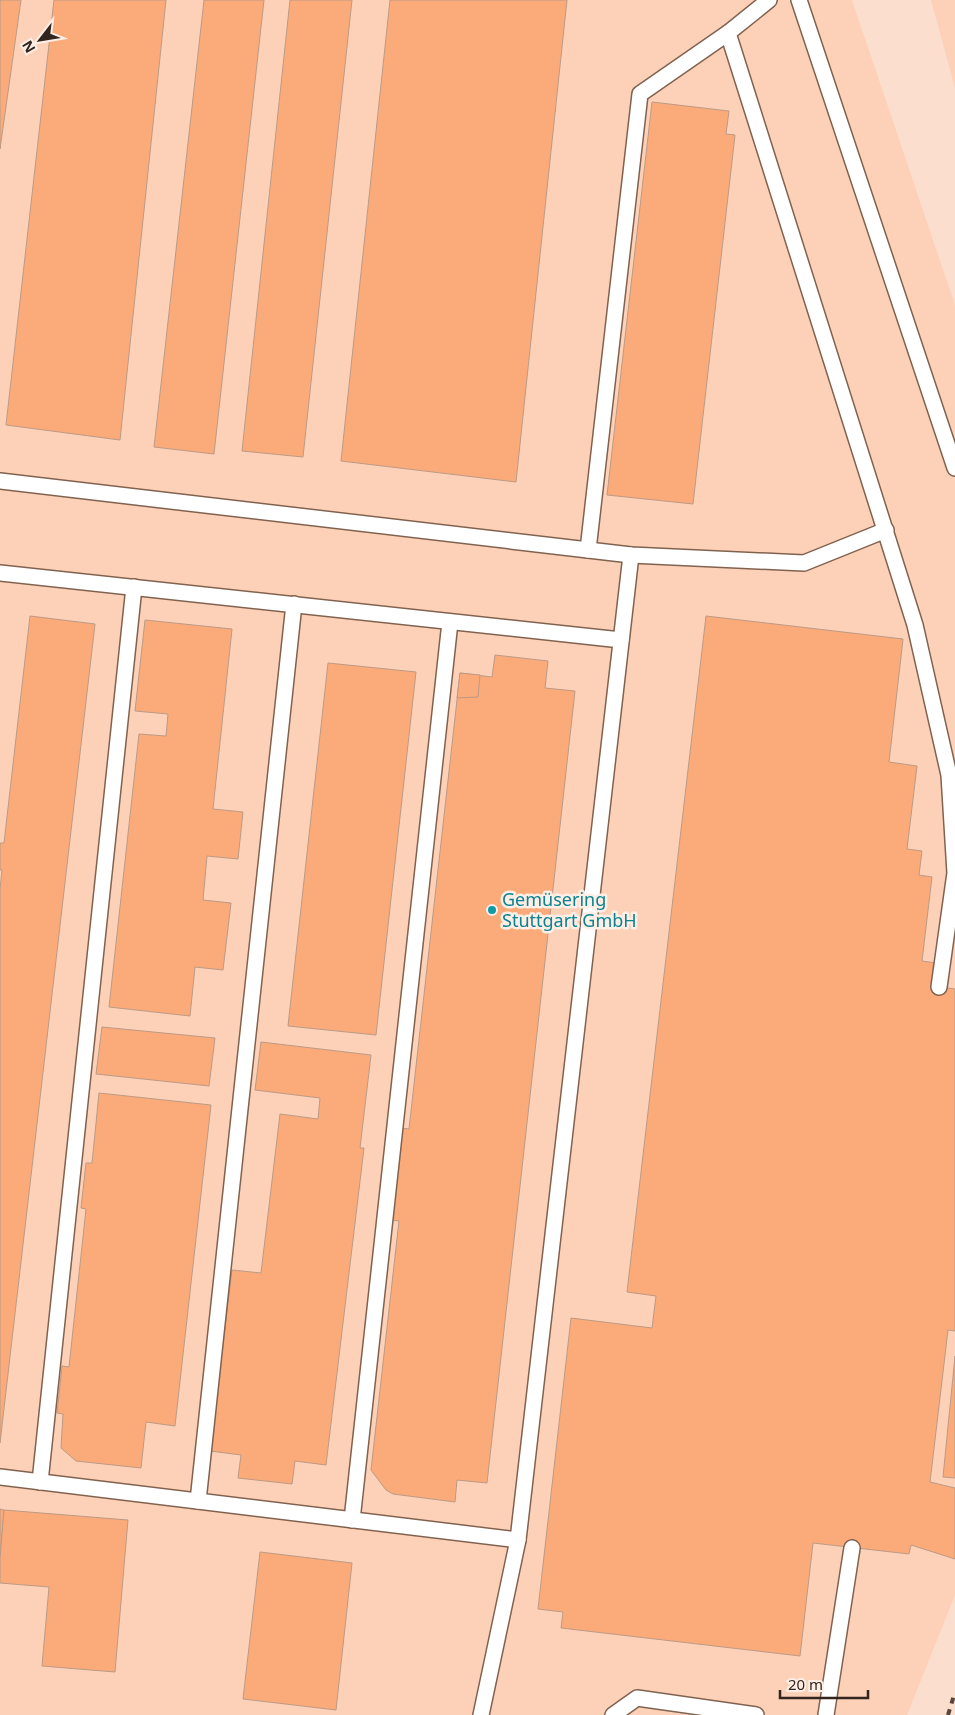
<svg xmlns="http://www.w3.org/2000/svg" width="955" height="1715" font-family="'Noto Sans',sans-serif">
	<style>
		.built { fill: #fdd1b8 }
		.building { fill: #fbab79; stroke: #bc9a86 }
		.lines { fill: none; stroke-linecap: round; stroke-linejoin: round }
		.service-casing { stroke: #81624f; stroke-width: 18 }
		.service { stroke: #fff; stroke-width: 15 }
		.rail { stroke: #56453c; stroke-width: 4; stroke-dasharray: 6 6; stroke-linecap: butt }
		.culture-dot { fill: #0f9aa8; stroke: #fdeee6; stroke-width: 2 }
		.labels { text-anchor: middle; stroke-width: 5; stroke-linejoin: round; paint-order: stroke }
		.culture-label { font-size: 18px; fill: #0d838f; stroke: #fdeee6; text-anchor: start }
	</style>
	<rect width="100%" height="100%" fill="#fbdecd"/>
	<g class="built">
		<polygon points="0,0 852,0 955,305 955,1595 907,1715 0,1715"/>
		<polygon points="931,0 955,0 955,88"/>
	</g>
	<g class="building">
		<polygon points="0,0 21,0 0,149"/>
		<polygon points="54,0 166,0 120,440 6,425"/>
		<polygon points="204,0 264,0 214,454 154,447"/>
		<polygon points="290,0 352,0 303,457 242,451"/>
		<polygon points="390,0 567,0 516,482 341,461"/>
		<polygon points="652,102 729,111 726,134 735,135 693,504 607,495"/>
		<polygon points="30,616 95,624 0,1443 0,889 2,870 0,870 0,843 4,843"/>
		<polygon points="706,616 903,639 889,762 917,766 907,849 922,851 919,875 932,877 922,961 936,963 934,986 955,989 955,1331 948,1330 930,1482 955,1488 955,1559 911,1545 909,1554 813,1543 800,1656 561,1628 563,1612 538,1609 571,1318 652,1328 656,1296 627,1292"/>
		<polygon points="145,620 232,629 213,809 243,812 238,859 207,856 203,900 231,903 223,970 195,967 190,1016 109,1007 139,734 166,736 168,714 135,711"/>
		<polygon points="495,655 548,661 545,688 575,691 487,1483 457,1480 455,1502 393,1494 386,1490 371,1470 399,1221 391,1220 401,1128 409,1129 460,673 492,677"/>
		<polygon points="328,663 416,672 376,1035 288,1026"/>
		<polygon points="460,673 480,675 478,697 457,698"/>
		<polygon points="102,1027 215,1038 209,1086 96,1074"/>
		<polygon points="261,1042 371,1055 360,1148 364,1148 326,1465 295,1461 292,1484 238,1478 241,1455 210,1451 232,1270 261,1273 280,1114 318,1119 320,1098 255,1090"/>
		<polygon points="99,1093 211,1105 175,1426 146,1422 141,1468 76,1461 61,1448 63,1414 57,1413 62,1366 69,1367 86,1209 81,1208 86,1163 92,1163"/>
		<polygon points="955,1356 955,1478 943,1477"/>
		<polygon points="0,1509 4,1510 0,1559"/>
		<polygon points="4,1510 128,1520 115,1672 42,1666 49,1587 0,1583 0,1559"/>
		<polygon points="260,1552 352,1563 336,1710 243,1699"/>
	</g>
	<g class="lines">
		<g class="service-casing">
			<g id="service">
				<polyline points="769,0 728,33 915,625 949,775 955,873 939,987"/>
				<polyline points="799,0 955,468"/>
				<polyline points="0,481 631,555 804,563 886,530"/>
				<polyline points="588,550 640,94 728,33"/>
				<polyline points="0,573 621,640"/>
				<polyline points="0,1477 518,1540"/>
				<polyline points="40,1482 134,587"/>
				<polyline points="198,1501 294,604"/>
				<polyline points="352,1520 450,622"/>
				<polyline points="481,1715 518,1540 631,555"/>
				<polyline points="613,1715 637,1698 756,1715"/>
				<polyline points="826,1715 852,1548"/>
			</g>
		</g>
		<use href="#service" class="service"/>
		<polyline class="rail" points="948,1715 955,1692"/>
	</g>
	<circle class="culture-dot" cx="492" cy="910" r="5"/>
	<g class="labels">
		<g class="culture-label">
			<text x="502" y="906">Gemüsering<tspan x="502" dy="21">Stuttgart GmbH</tspan></text>
		</g>
	</g>
	<g transform="translate(40 40) rotate(239)" stroke="#fdeee6" stroke-width="4" paint-order="stroke">
	<path d="M0-4L9 19L0 12L-9 19Z" fill="#33251e"/>
	<text y="-8" font-size="14" font-weight="bold" text-anchor="middle" fill="#33251e">N</text>
	</g>
	<path d="M780 1690v8h88v-8" fill="none" stroke="#33251e" stroke-width="2.5"/>
	<text x="788" y="1690" font-size="15" fill="#33251e" stroke="#fdeee6" stroke-width="4" paint-order="stroke">20 m</text>
</svg>
